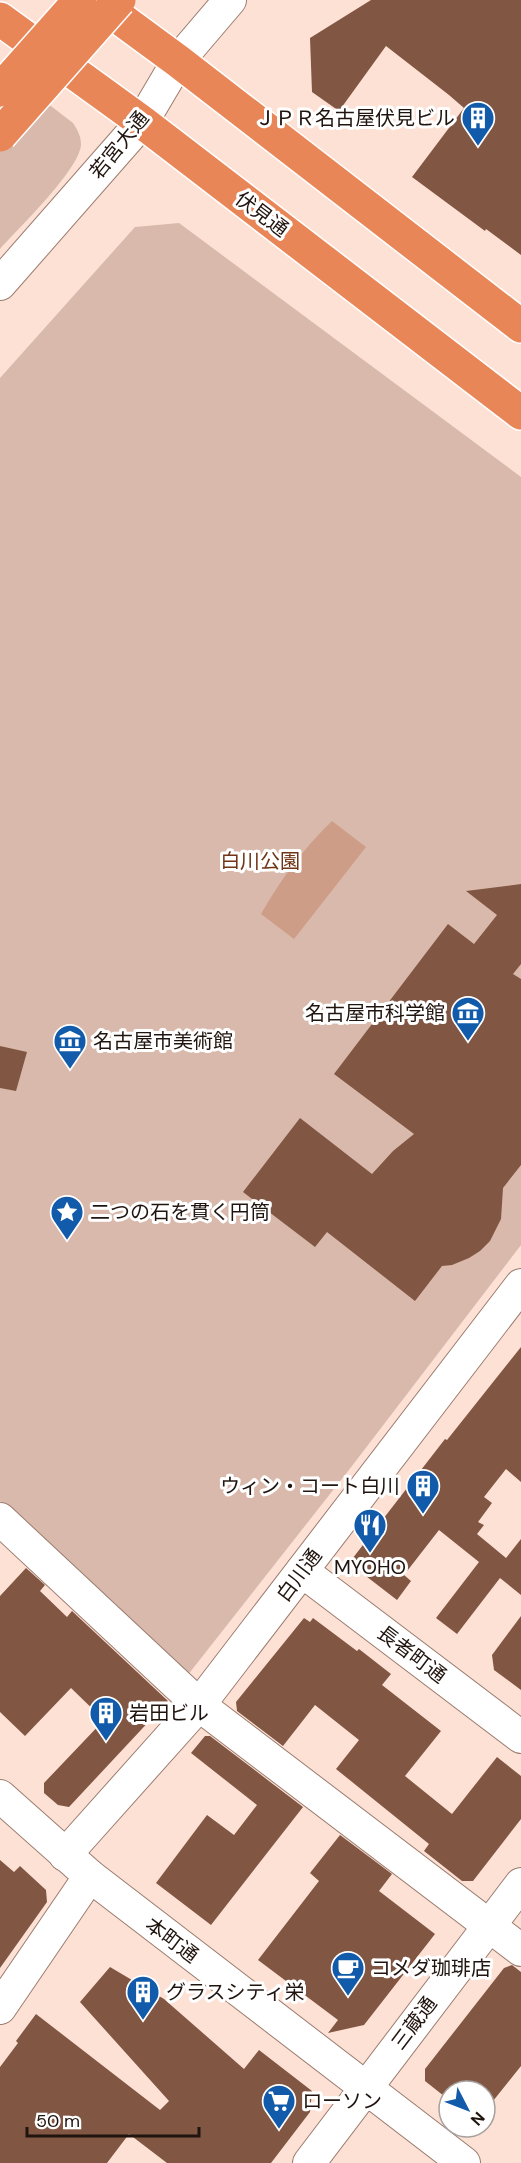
<svg xmlns="http://www.w3.org/2000/svg" width="521" height="2163" font-family="'DM Sans','Noto Sans JP',sans-serif">
	<style>
		.green { fill: #d9b9ab }
		.water { fill: #ce9d88 }
		.building { fill: #815643 }
		.lines { fill: none; stroke-linecap: round; stroke-linejoin: round }
		.minor-casing { stroke: #9b7c6f; stroke-width: 34 }
		.highway-casing { stroke: #fff; stroke-width: 36 }
		.minor { stroke: #fff; stroke-width: 32 }
		.highway { stroke: #e98658; stroke-width: 33 }
		.highway-bridge-casing { stroke: #fff; stroke-width: 36; stroke-linecap: butt }
		.highway-bridge { stroke: #e98658; stroke-width: 33 }
		.labels { text-anchor: middle; stroke-width: 6; stroke-linejoin: round; paint-order: stroke }
		.poi-label { font-size: 20px; fill: #20140f; stroke: #fff; text-anchor: start }
		.street-label { font-size: 20px; fill: #20140f; stroke: #fff }
		.park-label { font-size: 20px; fill: #703416; stroke: #fff }
	</style>
	<rect width="100%" height="100%" fill="#fde1d5"/>
	<g class="green">
		<path d="M0,67L73,123C78,131 81,136 81,145C79,170 18,229 0,249Z"/>
		<polygon points="179,223 521,477 521,1245 352,1466 187,1676 0,1501 0,378 135,227"/>
	</g>
	<path class="water" d="M332,821L366,847L294,939L261,914C281,879 303,849 332,821Z"/>
	<g class="building">
		<polygon points="371,0 521,0 521,255 486,229 485,231 412,177 464,108 449,95 386,46 339,111 312,92 310,38"/>
		<polygon points="521,884 521,964 513,974 521,979 521,1165 503,1188 501,1219 490,1241 480,1251 469,1258 452,1265 442,1266 415,1301 327,1232 315,1247 243,1192 300,1118 372,1174 393,1151 414,1134 334,1074 448,924 474,944 497,915 466,891"/>
		<polygon points="0,1046 27,1052 16,1091 0,1088"/>
		<polygon points="521,1347 521,1482 506,1469 484,1497 492,1503 478,1522 484,1525 477,1534 506,1558 521,1539 521,1595 500,1578 457,1634 436,1618 479,1562 439,1530 404,1575 411,1581 397,1600 349,1563 445,1439 447,1440"/>
		<polygon points="26,1568 45,1585 40,1591 67,1617 72,1611 168,1701 69,1807 58,1805 44,1793 44,1783 104,1720 71,1688 25,1736 0,1712 0,1596"/>
		<polygon points="521,1616 521,1690 494,1670 492,1655"/>
		<polygon points="304,1618 310,1622 313,1618 357,1651 359,1649 391,1674 382,1685 441,1731 405,1776 452,1814 497,1757 521,1776 521,1819 473,1881 462,1881 424,1851 429,1844 336,1769 359,1740 315,1705 283,1746 237,1711 236,1702"/>
		<polygon points="205,1736 210,1736 303,1807 211,1925 156,1883 207,1815 234,1835 257,1805 191,1753"/>
		<polygon points="340,1835 392,1874 379,1891 435,1934 364,2025 328,2033 338,2020 258,1960 319,1881 310,1873"/>
		<polygon points="0,1860 14,1872 20,1866 46,1890 47,1902 0,1968"/>
		<polygon points="512,1965 521,1972 521,2066 485,2111 485,2091 449,2091 449,2100 425,2081 425,2069 504,1968"/>
		<polygon points="110,1967 164,1999 244,2069 259,2050 312,2091 310,2112 271,2163 167,2163 129,2134 107,2163 0,2163 0,2067 18,2043 16,2041 36,2014 160,2110 169,2101 80,2002"/>
	</g>
	<g class="lines">
		<g class="minor-casing">
			<g id="minor">
				<polyline points="0,284 142,122 178,61 230,0"/>
				<polyline points="0,1519 199,1705 521,1950"/>
				<polyline points="302,1571 521,1737"/>
				<polyline points="0,1796 90,1876 464,2163"/>
				<polyline points="65,1855 199,1705 521,1285"/>
				<polyline points="0,2008 90,1876"/>
				<polyline points="309,2163 521,1884"/>
			</g>
		</g>
		<g class="highway-casing">
			<g id="highway">
				<polyline points="95,0 178,61 521,326"/>
				<polyline points="0,19 142,122 521,413"/>
			</g>
		</g>
		<use href="#minor" class="minor"/>
		<use href="#highway" class="highway"/>
		<g class="highway-bridge-casing">
			<g id="highway-bridge">
				<polyline points="0,90 80,0"/>
				<polyline points="0,135 119,0"/>
			</g>
		</g>
		<use href="#highway-bridge" class="highway-bridge"/>
	</g>
	<defs>
		<g id="building-pin" transform="scale(1.725)"><path d="M0 17L-7.5 6A9.5 9.5 0 1 1 7.5 6Z" fill="#115baa" stroke="#fff"/><path d="M-4-6H4V6H1V3H-1V6H-4ZM-2.5-4.3h1.7v1.8h-1.7ZM.8-4.3h1.7v1.8H.8ZM-2.5-1h1.7V.8h-1.7ZM.8-1h1.7V.8H.8Z" fill="#fff"/></g>
		<g id="museum-pin" transform="scale(1.725)"><path d="M0 17L-7.5 6A9.5 9.5 0 1 1 7.5 6Z" fill="#115baa" stroke="#fff"/><path d="M0-6L6-3V-2H-6V-3ZM-5-1h2V3h-2ZM-1-1h2V3h-2ZM3-1h2V3H3ZM-6 4H6V6H-6Z" fill="#fff"/></g>
		<g id="sight-pin" transform="scale(1.725)"><path d="M0 17L-7.5 6A9.5 9.5 0 1 1 7.5 6Z" fill="#115baa" stroke="#fff"/><path d="M0-6L1.8-2.2L6-1.7L2.9 1.2L3.7 5.4L0 3.3L-3.7 5.4L-2.9 1.2L-6-1.7L-1.8-2.2Z" fill="#fff"/></g>
		<g id="restaurant-pin" transform="scale(1.725)"><path d="M0 17L-7.5 6A9.5 9.5 0 1 1 7.5 6Z" fill="#115baa" stroke="#fff"/><path d="M-5-6h1v4h1v-4h1v4h1v-4h1v5L-1.5 .5V6h-2V.5L-5-1ZM5-6V6H3V1.5H1.5Q1.5-4 5-6Z" fill="#fff"/></g>
		<g id="cafe-pin" transform="scale(1.725)"><path d="M0 17L-7.5 6A9.5 9.5 0 1 1 7.5 6Z" fill="#115baa" stroke="#fff"/><path d="M-5.5-4.5H6V0H3Q3 3.5 0 3.5H-2.5Q-5.5 3.5-5.5 0ZM3-3.2v2h1.7v-2ZM-6 4.5H4V6H-6Z" fill="#fff"/></g>
		<g id="supermarket-pin" transform="scale(1.725)"><path d="M0 17L-7.5 6A9.5 9.5 0 1 1 7.5 6Z" fill="#115baa" stroke="#fff"/><path d="M-6-5.5h2.5l.6 2H6L4.5 2H-2.5L-4.4-4H-6ZM-1.5 3.2a1.3 1.3 0 1 0 .1 0ZM3 3.2a1.3 1.3 0 1 0 .1 0Z" fill="#fff"/></g>
	</defs>
	<g fill-rule="evenodd">
		<use href="#building-pin" x="478" y="118"/>
		<use href="#museum-pin" x="468" y="1013"/>
		<use href="#museum-pin" x="70" y="1041"/>
		<use href="#sight-pin" x="67" y="1212"/>
		<use href="#building-pin" x="423" y="1486"/>
		<use href="#restaurant-pin" x="370" y="1525"/>
		<use href="#building-pin" x="106" y="1713"/>
		<use href="#cafe-pin" x="348" y="1968"/>
		<use href="#building-pin" x="143" y="1992"/>
		<use href="#supermarket-pin" x="279" y="2101"/>
	</g>
	<g class="labels">
		<g class="poi-label">
			<text x="455" y="125" text-anchor="end">ＪＰＲ名古屋伏見ビル</text>
			<text x="445" y="1020" text-anchor="end">名古屋市科学館</text>
			<text x="93" y="1048">名古屋市美術館</text>
			<text x="90" y="1219">二つの石を貫く円筒</text>
			<text x="400" y="1493" text-anchor="end">ウィン・コート白川</text>
			<text x="370" y="1574" text-anchor="middle">MYOHO</text>
			<text x="129" y="1720">岩田ビル</text>
			<text x="371" y="1975">コメダ珈琲店</text>
			<text x="166" y="1999">グラスシティ栄</text>
			<text x="302" y="2108">ローソン</text>
		</g>
		<g class="street-label">
			<text transform="translate(119 145) rotate(-51)" y="7">若宮大通</text>
			<text transform="translate(262 214) rotate(37)" y="7">伏見通</text>
			<text transform="translate(299 1575) rotate(-53)" y="7">白川通</text>
			<text transform="translate(412 1654) rotate(37)" y="7">長者町通</text>
			<text transform="translate(172 1940) rotate(37)" y="7">本町通</text>
			<text transform="translate(414 2023) rotate(-53)" y="7">三蔵通</text>
		</g>
		<g class="park-label">
			<text x="260" y="868">白川公園</text>
		</g>
	</g>
	<g transform="translate(467 2109) rotate(132)"><circle r="28" fill="#ffffff" stroke="#a6a19f" stroke-width="1.5"/>
	<path d="M0-4.5L10 22L0 15L-10 22Z" fill="#115baa"/>
	<text y="-9" font-size="16" font-weight="bold" text-anchor="middle" fill="#20140f">N</text>
	</g>
	<path d="M27 2127v9h172v-9" fill="none" stroke="#20140f" stroke-width="3"/>
	<text x="36" y="2127" font-size="18" fill="#20140f" stroke="#ffffff" stroke-width="4.5" paint-order="stroke">50 m</text>
</svg>
